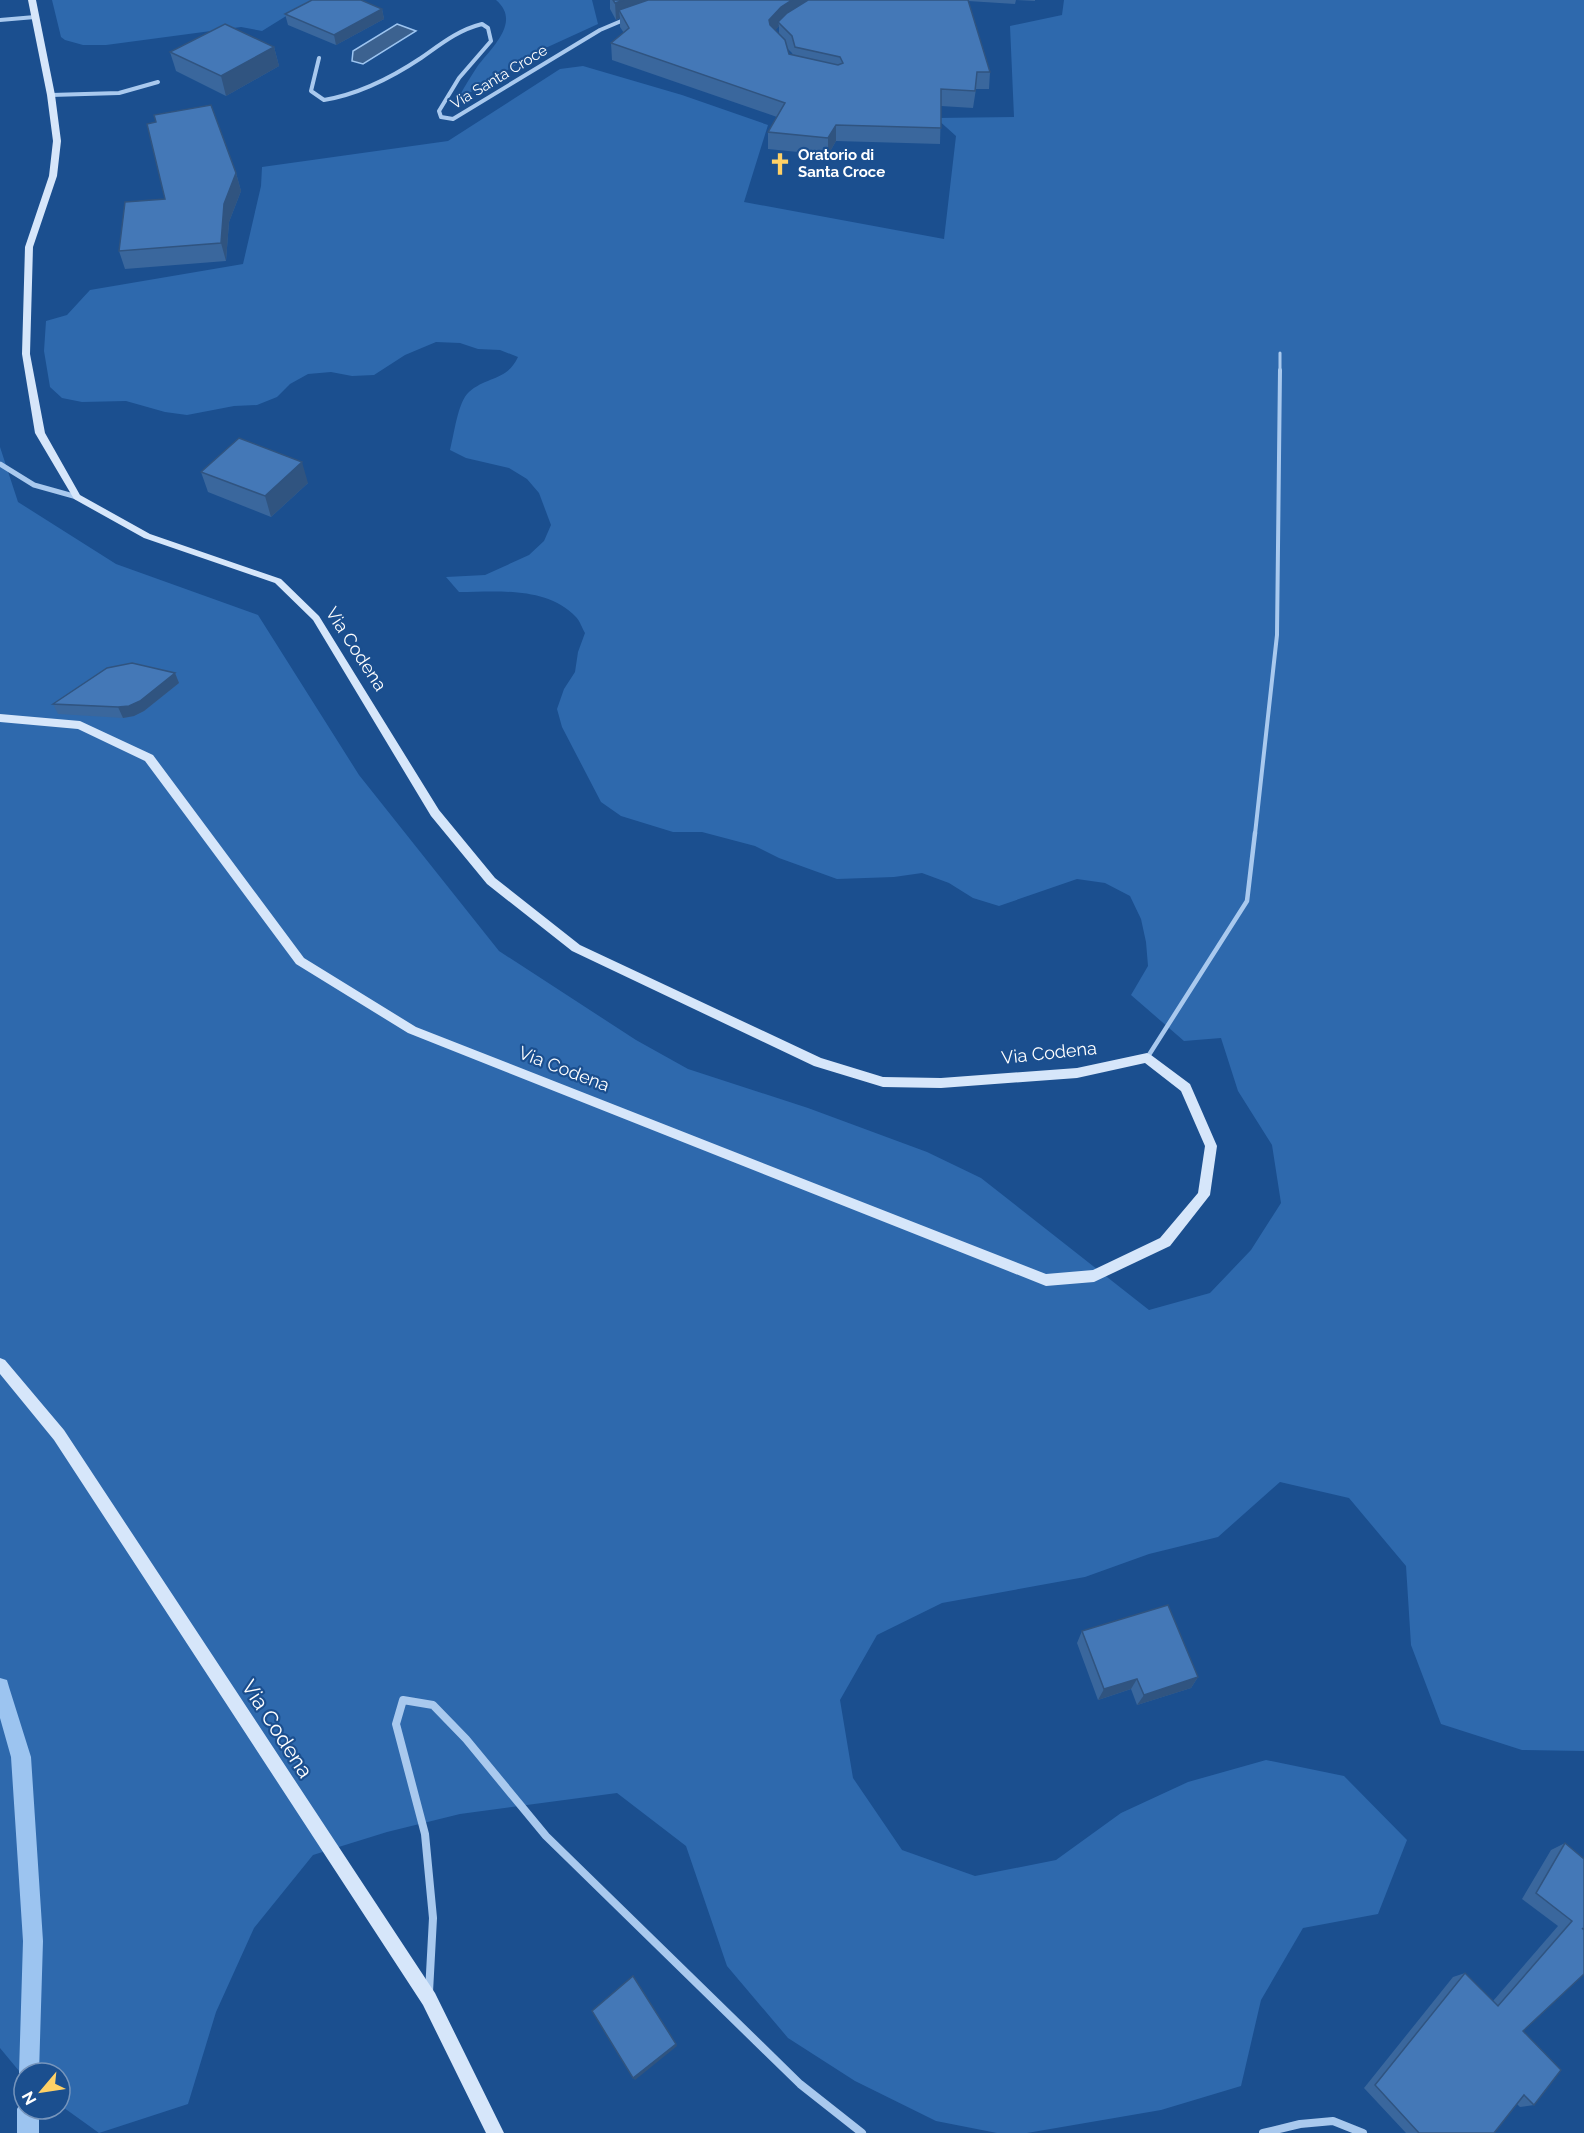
<svg xmlns="http://www.w3.org/2000/svg" width="1584" height="2133" font-family="Raleway,sans-serif">
	<style>
		.green { fill: #2e69ad }
		.water { fill: #3c6290; stroke: #9cc4f0; stroke-width: 1.5 }
		.lines { fill: none; stroke-linecap: round; stroke-linejoin: round }
		.stream { fill: #9cc4f0; fill-rule: evenodd }
		.lane-far2 { stroke: #a9c9ee; stroke-width: 3 }
		.lane-far1 { stroke: #a9c9ee; stroke-width: 4 }
		.lane { stroke: #a9c9ee; stroke-width: 4.5 }
		.street-far2 { stroke: #a9c9ee; stroke-width: 4 }
		.street-far1 { stroke: #a9c9ee; stroke-width: 5 }
		.street { stroke: #a9c9ee; stroke-width: 8 }
		.secondary { fill: #d6e6fa; fill-rule: evenodd }
		.wall { fill: #3a679d; fill-rule: evenodd }
		.shaded-wall { fill: #305480 }
		.building { fill: #4478b7; stroke: #305480; stroke-width: 1.5 }
		.labels { text-anchor: middle; stroke-width: 4.5; stroke-linejoin: round; paint-order: stroke }
		.far-street-label { font-size: 15px; fill: #fff; stroke: #1b4f8f }
		.far-poi-label { font-size: 15px; font-weight: bold; fill: #fff; stroke: #1b4f8f; text-anchor: start }
		.street-label { font-size: 18px; fill: #fff; stroke: #1b4f8f }
		.near-street-label { font-size: 21px; fill: #fff; stroke: #1b4f8f }
	</style>
	<rect width="100%" height="100%" fill="#1b4f8f"/>
	<g class="green">
		<polygon points="52,0 331,0 291,13 262,31 241,27 106,45 83,45 65,40 61,37"/>
		<path d="M496,0H592L598,24L539,51L471,92L460,95C465,86 471,76 477,67C491,48 522,22 496,0Z"/>
		<path d="M1064,0H1584V1751L1522,1750L1441,1724L1411,1645L1406,1566L1349,1498L1280,1482L1218,1537L1149,1554L1085,1577L942,1603L877,1635L840,1700L853,1778L902,1850L975,1876L1056,1860L1121,1813L1188,1782L1266,1760L1344,1776L1407,1840L1378,1914L1303,1928L1261,2000L1241,2086L1161,2110L1027,2133H997L936,2121L855,2081L788,2038L727,1966L686,1846L617,1793L460,1814L387,1832L313,1855L254,1928L216,2012L188,2104L99,2133L60,2105V2073H24V2077L0,2048V447L18,502L116,564L258,615L359,775L499,951L636,1040L688,1069L808,1108L927,1152L981,1178L1149,1310L1210,1293L1251,1250L1281,1203L1272,1145L1238,1091L1221,1038L1184,1041L1131,995L1148,966L1146,942L1141,919L1130,896L1105,883L1077,879L999,906L973,898L949,883L922,873L894,877L837,879L779,858L755,846L702,832H673L621,816L601,802L562,727L557,709L564,689L575,672L578,652L585,633C582,628 580,621 576,617C546,586 497,592 459,592L446,577L485,575L529,555L544,541L551,525L539,493L527,479L509,468L466,458L450,450C454,435 458,401 469,392C487,376 507,381 518,357L500,350L478,349L460,343L436,342L405,355L374,375L352,376L331,372L308,374L290,384L277,397L257,405L234,406L187,415L165,412L126,401L82,402L62,398L50,387L44,351L46,321L67,315L90,290L243,264L261,186L262,167L448,141L560,69L583,66L682,95L768,125L744,202L944,239L956,136L936,118L1014,117L1010,26L1062,15Z"/>
	</g>
	<polygon class="water" points="397,24 416,31 363,64 352,61 353,51"/>
	<g class="lines">
		<g class="stream">
			<polygon points="0,1678 7,1680 9,1687 31,1757 43,1941 39,2073 24,2073 24,2081 19,2073 23,1941 11,1757 0,1718"/>
			<polygon points="24,2100 24,2109 39,2109 39,2133 17,2133 17,2109 21,2102"/>
		</g>
		<polyline class="lane-far2" points="1280,372 1280,353"/>
		<polyline class="lane-far1" points="1255,834 1277,635 1280,370"/>
		<polyline class="lane" points="1147,1058 1247,901 1255,833"/>
		<g class="street-far2">
			<polyline points="0,20 35,17"/>
			<path d="M319,58L311,91L324,100C360,94 391,78 421,58C441,44 458,30 482,24L488,28L491,41L459,78L439,111L441,117L453,119L600,30L626,19"/>
			<polyline points="51,95 119,93 158,82"/>
		</g>
		<polyline class="street-far1" points="0,464 34,485 77,497"/>
		<g class="street">
			<polyline points="429,1992 433,1918 425,1834 396,1724 403,1700 433,1705 466,1739 546,1836 800,2084 862,2133"/>
			<polyline points="1263,2133 1300,2124 1333,2121 1363,2133"/>
		</g>
		<g class="secondary">
			<polygon points="28,0 36,0 55,95 61,141 57,176 33,247 30,354 45,433 80,495 150,534 281,579 319,616 439,810 495,878 580,945 821,1058 883,1077 941,1078 1077,1068 1147,1053 1151,1055 1190,1084 1217,1146 1210,1195 1170,1246 1094,1282 1046,1286 408,1033 296,964 145,761 78,729 0,722 0,714 80,721 153,755 304,958 416,1027 1046,1274 1093,1270 1160,1238 1198,1193 1205,1146 1181,1091 1145,1063 1077,1078 941,1088 883,1087 814,1066 572,951 487,884 431,816 313,620 275,583 144,538 74,499 35,433 22,354 25,247 49,176 53,141 47,95"/>
			<polygon points="0,1358 5,1360 64,1430 435,1993 504,2133 486,2133 423,2005 54,1440 0,1374"/>
		</g>
	</g>
	<g class="wall">
		<path d="M610,0H1035V1L1016,0L1015,4L968,1L990,72L989,89H976L973,108L941,106L940,144L836,141L828,155L768,149V132L777,117L612,60L611,43L624,33L620,27V18L616,20L610,9ZM779,26V34L775,30ZM787,48L792,53L793,55L789,54Z"/>
		<polygon points="382,9 384,19 336,45 288,25 285,14"/>
		<polygon points="274,47 279,66 226,96 176,71 170,52"/>
		<polygon points="236,173 241,191 229,222 226,261 125,269 119,251 165,199"/>
		<polygon points="201,472 308,483 271,517 208,492"/>
		<polygon points="175,673 179,683 144,711 134,716 123,718 58,714 53,704"/>
		<polygon points="1082,1631 1198,1677 1191,1688 1137,1705 1131,1689 1098,1700 1077,1643"/>
		<polygon points="1565,1843 1584,1974 1523,2031 1534,2105 1520,2107 1517,2104 1494,2133 1406,2133 1364,2088 1453,1977 1465,1973 1493,2001 1558,1926 1522,1899 1551,1850"/>
	</g>
	<g class="shaded-wall">
		<polygon points="624,0 670,0 619,10 620,18 616,20 615,3"/>
		<polygon points="792,0 814,0 778,22 779,26 770,37 769,20 781,7"/>
		<polygon points="382,9 384,19 336,45 334,35"/>
		<polygon points="274,47 279,66 226,96 221,76"/>
		<polygon points="836,125 836,141 828,155 828,138"/>
		<polygon points="236,173 241,191 229,222 226,261 221,243 224,204"/>
		<polygon points="302,462 308,483 271,517 265,496"/>
		<polygon points="175,673 179,683 144,711 134,716 123,718 118,707"/>
		<polygon points="1198,1677 1191,1688 1137,1705 1144,1695"/>
		<polygon points="1137,1679 1131,1689 1098,1700 1104,1689"/>
		<polygon points="676,2044 677,2046 635,2080 633,2078"/>
	</g>
	<g class="building">
		<polygon points="312,0 361,0 382,9 334,35 285,14"/>
		<polygon points="613,0 624,0 615,3"/>
		<polygon points="648,0 792,0 781,7 769,20 770,25 785,40 789,54 838,65 843,63 840,57 795,47 792,36 778,22 787,13 808,0 968,0 990,72 977,72 975,91 941,89 941,128 836,125 828,138 768,132 785,103 611,43 629,28 619,10"/>
		<polygon points="225,24 274,47 221,76 170,52"/>
		<polygon points="211,105 236,173 224,204 221,243 119,251 125,202 165,199 147,124 156,122 154,115"/>
		<polygon points="239,438 302,462 265,496 201,472"/>
		<polygon points="132,663 175,673 140,701 129,706 118,707 53,704 107,668"/>
		<polygon points="1168,1605 1198,1677 1144,1695 1137,1679 1104,1689 1082,1631"/>
		<polygon points="1565,1843 1584,1859 1584,1930 1582,1928 1584,1930 1584,1974 1523,2031 1561,2070 1534,2105 1524,2095 1494,2133 1419,2133 1375,2085 1465,1973 1498,2006 1572,1921 1536,1893"/>
		<polygon points="633,1976 676,2044 633,2078 592,2011"/>
	</g>
	<defs>
		<g id="church-bare" transform="scale(1.8)"><path d="M-1.2-6h2.4v3.5h3.3v2.4h-3.3V6h-2.4V-.1h-3.3v-2.4h3.3Z" fill="#ffd166" stroke="#1b4f8f" stroke-width="2.5" paint-order="stroke"/></g>
	</defs>
	<g fill-rule="evenodd">
		<use href="#church-bare" x="780" y="164"/>
	</g>
	<g class="labels">
		<g class="far-street-label">
			<text transform="translate(499 77) rotate(-31)" y="5">Via Santa Croce</text>
		</g>
		<g class="far-poi-label">
			<text x="798" y="160">Oratorio di<tspan x="798" dy="17">Santa Croce</tspan></text>
		</g>
		<g class="street-label">
			<text transform="translate(356 649) rotate(57)" y="6">Via Codena</text>
			<text transform="translate(1049 1053) rotate(-6)" y="6">Via Codena</text>
			<text transform="translate(564 1069) rotate(21)" y="6">Via Codena</text>
		</g>
		<g class="near-street-label">
			<text transform="translate(277 1729) rotate(57)" y="7">Via Codena</text>
		</g>
	</g>
	<g transform="translate(42 2091) rotate(241)"><circle r="28" fill="#1b4f8f" stroke="#7695bc" stroke-width="1.5"/>
	<path d="M0-4.5L10 22L0 15L-10 22Z" fill="#ffd166"/>
	<text y="-9" font-size="16" font-weight="bold" text-anchor="middle" fill="#ffffff">N</text>
	</g>
</svg>
